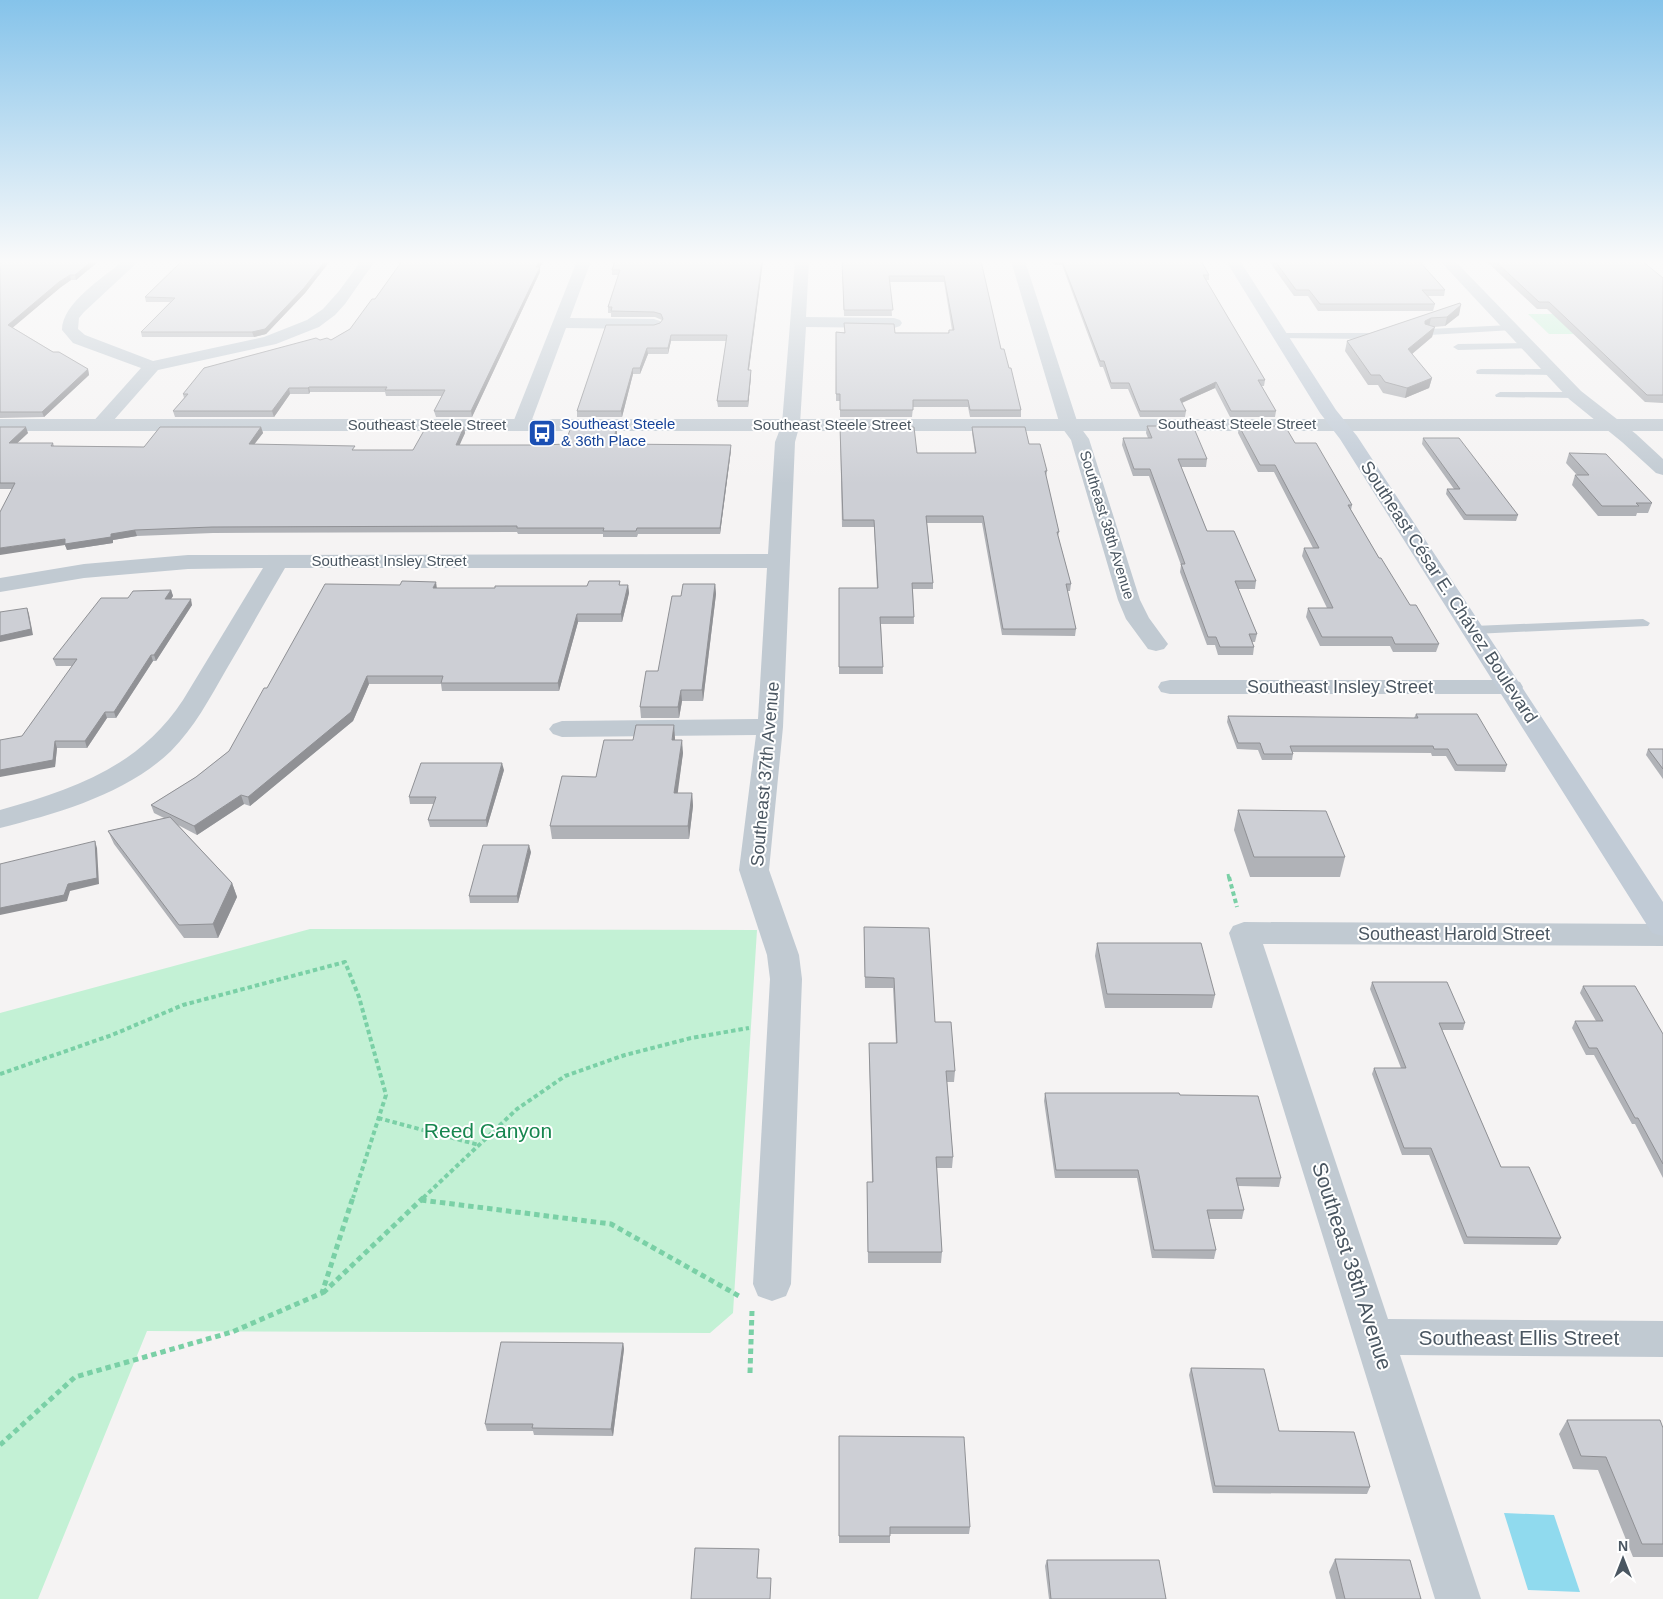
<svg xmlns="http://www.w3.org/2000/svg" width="1663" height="1599" font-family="Helvetica,sans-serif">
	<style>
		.green { fill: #c3f1d5 }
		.water { fill: #90daee }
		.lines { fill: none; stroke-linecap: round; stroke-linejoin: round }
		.path-far2 { stroke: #7ad0a6; stroke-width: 3; stroke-dasharray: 4 2.5; stroke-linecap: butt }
		.path-far1 { stroke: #7ad0a6; stroke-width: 4; stroke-dasharray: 4.5 3; stroke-linecap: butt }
		.path { stroke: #7ad0a6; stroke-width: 5; stroke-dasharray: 5.5 4; stroke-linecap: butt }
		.service { fill: #c1cad2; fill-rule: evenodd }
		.minor { fill: #c1cad2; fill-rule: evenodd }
		.tertiary { fill: #c1cad2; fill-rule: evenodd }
		.secondary { fill: #c1cbd6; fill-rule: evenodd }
		.wall { fill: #b0b2b7 }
		.shaded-wall { fill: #909195 }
		.building { fill: #cdcfd5; stroke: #909195 }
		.labels { text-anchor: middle; stroke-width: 4; stroke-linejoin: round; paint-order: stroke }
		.far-transit-label { font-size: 15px; fill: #164399; stroke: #fff; text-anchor: start }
		.far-street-label { font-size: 15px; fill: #4a5661; stroke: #fff }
		.street-label { font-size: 18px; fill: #4a5661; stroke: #fff }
		.near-park-label { font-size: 21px; fill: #17864f; stroke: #fff }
		.near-street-label { font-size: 21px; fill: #4a5661; stroke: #fff }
	</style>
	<rect width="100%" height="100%" fill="#f5f3f3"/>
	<g class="green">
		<polygon points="1528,314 1663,314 1663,334 1549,334"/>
		<polygon points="310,929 757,930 733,1313 710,1333 147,1331 38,1599 0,1599 0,1013"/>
	</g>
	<polygon class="water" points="1504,1513 1554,1515 1580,1592 1528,1590"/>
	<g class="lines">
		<polyline class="path-far2" points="1228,874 1229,879"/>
		<g class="path-far1">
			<polyline points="1229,877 1237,907"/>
			<polyline points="0,1074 112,1035 183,1005 345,962 359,997 386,1095 353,1198"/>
			<polyline points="378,1118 479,1145"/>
			<polyline points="423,1198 517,1109 565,1076 625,1055 691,1038 749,1028"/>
		</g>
		<g class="path">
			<polyline points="421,1200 611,1224 739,1296"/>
			<polyline points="323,1293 424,1197"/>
			<polyline points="750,1373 752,1311"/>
			<polyline points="0,1445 75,1377 232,1332 322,1293 353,1197"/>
		</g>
		<g class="service">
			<polygon points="1510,325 1513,326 1513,330 1429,335 1424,332 1429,329"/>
			<polygon points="1281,333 1368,333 1373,336 1368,339 1278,338 1278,334"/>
			<polygon points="1528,343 1533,346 1532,348 1458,350 1453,347 1458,344"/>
			<polygon points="1481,369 1553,369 1558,372 1553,375 1477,374 1476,372 1477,370"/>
			<polygon points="1500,392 1575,392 1580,395 1575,398 1496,397 1495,395"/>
			<polygon points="1643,619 1650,623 1648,626 1474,634 1467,630 1474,626"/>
		</g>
		<g class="minor">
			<path d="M123,261H139L84,312L79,318L78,329L85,335L153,361L264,337L307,320L323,309L339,291L361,261H375L345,304L335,315L319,327L276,344L158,370L106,429L99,431L92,429L90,425L141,368L73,343L62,330C62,303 104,277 123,261Z"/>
			<polygon points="577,261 591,261 570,318 654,319 660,321 662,324 660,327 654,329 566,328 530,425 528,429 521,431 514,429 512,425"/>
			<path d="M795,261H809L806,317L894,318L900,320L902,323L900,326L894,328L806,327L800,424L795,442L783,727L769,870L799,955L802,979L791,1284L786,1296L772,1301L758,1296L753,1284L770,979L767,955L739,870L756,735L562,737L553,734L549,729L553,724L562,721L758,719L767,568H285C265,602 246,636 226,670C210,698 194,728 171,751C126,794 59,813 0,828V810C74,789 139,767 183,700L263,568L188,569L84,578L0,592V578L84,564L188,555L768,554L775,442L782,424Z"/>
			<polygon points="1011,261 1025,261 1078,424 1089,439 1140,600 1149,618 1168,644 1164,649 1156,651 1148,649 1126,619 1118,600 1071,440 1060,425"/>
			<polygon points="1440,261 1455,261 1581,391 1636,434 1663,459 1663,475 1656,473 1622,442 1569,399"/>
			<polygon points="1170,680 1511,680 1520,682 1523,687 1520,692 1511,694 1170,694 1161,692 1158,687 1161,682"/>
			<polygon points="1244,922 1663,924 1663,946 1263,944 1388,1319 1663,1321 1663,1357 1400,1355 1481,1599 1435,1599 1229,933 1233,926"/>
		</g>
		<rect class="tertiary" x="0" y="419" width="1663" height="12"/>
		<polygon class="secondary" points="1226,261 1240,261 1336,410 1357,436 1663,902 1663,936 1652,933 1340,439 1320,413"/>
	</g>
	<g class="wall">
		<polygon points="0,261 99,261 76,280 71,280 61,287 12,327 53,352 88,369 89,375 44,417 0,418"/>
		<polygon points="182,261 330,261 305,293 266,334 254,337 142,337 141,332 170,302 146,302 145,297"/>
		<polygon points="615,261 763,261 749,370 751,376 748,407 718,407 717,401 726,341 671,341 668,354 648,354 640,374 633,374 622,417 577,417 577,411 654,325 660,323 662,321 662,320 655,317 611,317 611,313 608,313 608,307 618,275 612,275 612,270"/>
		<polygon points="842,261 981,261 1001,349 1009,368 1021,410 1021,417 970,417 968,407 913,407 912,417 840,417 840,401 836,401 836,332 948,333 949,330 952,330 944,282 890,282 892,316 844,316"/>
		<polygon points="1052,261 1201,261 1209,275 1209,280 1206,280 1265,380 1264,386 1261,386 1276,411 1275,417 1230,417 1215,388 1182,403 1186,411 1185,417 1140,417 1128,389 1111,389 1103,367 1100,367 1062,265 1054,265"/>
		<polygon points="1269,261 1419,261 1445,290 1444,296 1428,296 1435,304 1433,311 1318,311 1308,296 1294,296"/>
		<polygon points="1486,261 1642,261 1663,278 1663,403 1645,402 1547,309 1537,309"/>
		<polygon points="540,267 540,272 472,417 436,417 434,411 442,396 386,396 385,392 310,392 309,394 290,394 274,417 175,417 173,411 184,398 183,394 320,340 331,340 350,329 375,299"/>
		<polygon points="1460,303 1459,315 1445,326 1434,327 1432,337 1412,354 1432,378 1429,388 1405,398 1383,393 1378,385 1368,385 1345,351 1347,341"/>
		<polygon points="1147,426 1207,459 1206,467 1181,467 1207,531 1256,581 1255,589 1238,589 1257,634 1255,642 1252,642 1254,647 1253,655 1218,655 1215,645 1207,645 1180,572 1181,565 1149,476 1133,476 1122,445 1123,438 1148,438 1146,433"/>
		<polygon points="1239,426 1295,443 1352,505 1351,510 1379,558 1410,605 1439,644 1436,652 1393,652 1390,646 1320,646 1306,617 1308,608 1327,608 1302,556 1304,548 1313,548 1274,472 1258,472 1238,433"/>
		<polygon points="0,427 28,433 17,443 53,443 54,446 144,447 261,427 263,433 254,444 356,450 413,450 464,427 465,433 459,445 545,445 565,444 617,427 617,433 615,444 731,450 720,534 638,534 637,537 603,537 603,534 518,534 517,532 213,533 137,536 113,540 113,543 67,550 65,545 12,489 0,489"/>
		<polygon points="840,427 917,453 975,453 972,433 972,427 1029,444 1047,471 1046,477 1059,532 1058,536 1071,584 1070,591 1067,591 1076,629 1075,636 1002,635 982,523 927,523 933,583 933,589 913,589 914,624 881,624 883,674 839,674 839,588 877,588 874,527 842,527"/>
		<polygon points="1423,438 1518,515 1516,521 1464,520 1446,494 1447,489 1454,489 1422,444"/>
		<polygon points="1569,453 1652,503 1648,513 1637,513 1636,516 1598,516 1572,485 1575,475 1577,475 1566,463"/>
		<polygon points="715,584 716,594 703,701 682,701 679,718 641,718 640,707 658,671 681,596"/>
		<polygon points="628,585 629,593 622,622 578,622 559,691 442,691 441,684 369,684 353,721 250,806 244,804 197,835 178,825 232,883 237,897 218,938 184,938 114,844 108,831 164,818 154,813 151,805 196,777 229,751 267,688 437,588 495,588"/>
		<polygon points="171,590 173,596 171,599 192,605 156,661 153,661 116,718 107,718 87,748 57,748 55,767 22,736 73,666 56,666 53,659 128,598"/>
		<polygon points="1416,714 1507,765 1505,772 1455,771 1446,756 1432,756 1431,753 1293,752 1293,754 1292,760 1262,760 1258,750 1237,749 1227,722 1228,716 1414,718"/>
		<polygon points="675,738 675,740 683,753 677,793 692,793 693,806 689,839 552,839 550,826 596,777 633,740"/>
		<polygon points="1648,749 1663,749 1663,779 1646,755"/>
		<polygon points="504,770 487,827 430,827 428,820 434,804 410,804 409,797"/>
		<polygon points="1238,810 1345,857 1340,877 1250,877 1234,830"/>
		<polygon points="531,852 518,903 470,903 469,896"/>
		<polygon points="864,927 935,1022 955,1071 954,1082 947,1082 953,1157 952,1168 937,1168 942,1252 941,1263 868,1263 867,1182 872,1182 869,1043 896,1043 893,988 865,988"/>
		<polygon points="1097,943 1215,995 1212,1008 1105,1008 1095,956"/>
		<polygon points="1372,982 1465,1023 1463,1030 1442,1030 1501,1167 1561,1238 1557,1245 1464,1244 1429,1155 1402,1155 1372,1074 1374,1068 1401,1068 1370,989"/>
		<polygon points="1583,986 1663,1034 1663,1178 1635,1124 1632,1124 1594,1055 1586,1055 1572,1028 1575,1021 1596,1021 1580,993"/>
		<polygon points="1045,1093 1180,1095 1281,1178 1279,1187 1238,1186 1244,1210 1242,1219 1209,1219 1216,1250 1214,1259 1152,1258 1137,1178 1055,1178 1044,1101"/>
		<polygon points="623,1343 624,1349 613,1436 534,1435 533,1431 487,1431 485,1424"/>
		<polygon points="1191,1368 1279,1431 1370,1487 1367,1494 1213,1493 1189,1375"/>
		<polygon points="1567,1420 1663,1428 1663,1557 1633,1557 1598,1470 1573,1469 1559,1434"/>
		<polygon points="839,1436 970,1527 969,1534 890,1534 890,1543 839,1543"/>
		<polygon points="1335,1559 1421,1599 1336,1599 1329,1572"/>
		<polygon points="1047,1560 1166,1599 1049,1599 1045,1566"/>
	</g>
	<g class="shaded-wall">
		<polygon points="92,261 99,261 76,280 75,275"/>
		<polygon points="325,261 330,261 305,293 266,334 254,337 252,332"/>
		<polygon points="540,261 544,261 540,267 540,272 472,417 471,411 536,267"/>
		<polygon points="762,261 763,261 748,376 748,370"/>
		<polygon points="70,275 71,280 61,287 10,330 8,325 59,282"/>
		<polygon points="1461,305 1459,315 1445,326 1447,317"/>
		<polygon points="1431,318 1429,327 1423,330 1425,321"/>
		<polygon points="1435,327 1432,337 1406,359 1408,349"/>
		<polygon points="671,335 671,341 668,354 668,348"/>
		<polygon points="647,348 648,354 640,374 640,368"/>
		<polygon points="633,368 633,374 622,417 621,411"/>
		<polygon points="88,369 89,375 44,417 42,412"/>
		<polygon points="751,370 751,376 748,407 748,401"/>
		<polygon points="1432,378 1429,388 1405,398 1407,388"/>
		<polygon points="1216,382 1215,388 1179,404 1180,399"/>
		<polygon points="309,387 310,392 309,394 308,388"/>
		<polygon points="289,388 290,394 274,417 272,411"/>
		<polygon points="26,427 28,433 11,449 9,443"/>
		<polygon points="261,427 263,433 250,450 249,444"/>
		<polygon points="464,427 465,433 457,451 456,445"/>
		<polygon points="617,427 617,433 613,449 612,444"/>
		<polygon points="731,445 731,450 720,534 720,528"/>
		<polygon points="135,530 137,536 113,540 113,543 67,550 65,545 0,555 0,548 65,539 111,534"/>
		<polygon points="436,582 437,589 433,588"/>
		<polygon points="715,584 716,594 703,701 702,690"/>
		<polygon points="628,585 629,593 622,622 621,614"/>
		<polygon points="171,590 173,596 167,605 165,599"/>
		<polygon points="191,599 192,605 156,661 154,655"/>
		<polygon points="27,608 29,614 33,635 0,642 0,636"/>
		<polygon points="577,614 578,622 559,691 558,683"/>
		<polygon points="151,655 153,661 116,718 114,712"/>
		<polygon points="367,676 369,684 353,721 250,806 248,797"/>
		<polygon points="681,690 682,701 679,718 678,707"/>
		<polygon points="105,712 107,718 87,748 85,741"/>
		<polygon points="674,725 675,738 673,753 672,740"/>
		<polygon points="682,740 683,753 676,806 674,793"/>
		<polygon points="55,741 57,748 55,767 0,777 0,770"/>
		<polygon points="502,763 504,770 487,827 486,820"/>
		<polygon points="692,793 693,806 689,839 688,826"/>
		<polygon points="241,795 244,804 197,835 194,826"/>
		<polygon points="95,841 97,848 99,884 70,891 67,901 0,915 0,908 68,884"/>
		<polygon points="529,845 531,852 518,903 517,896"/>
		<polygon points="232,883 237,897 218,938 213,924"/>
		<polygon points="623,1343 624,1349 613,1436 611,1429"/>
	</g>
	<g class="building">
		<polygon points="0,261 92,261 75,275 70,275 59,282 8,325 53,352 59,352 88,369 42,412 0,412"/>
		<polygon points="182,261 325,261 304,288 265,329 252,332 141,332 175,298 145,297"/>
		<polygon points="402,261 540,261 536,267 540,267 471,411 434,411 445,390 385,390 387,387 309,387 308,388 289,388 272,411 173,411 188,394 183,394 204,368 316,338 320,340 327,338 331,340 350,329 372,299 375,299"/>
		<polygon points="615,261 762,261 748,370 751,370 748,401 717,401 727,335 671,335 668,348 647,348 640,368 633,368 621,411 577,411 606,325 654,325 660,323 663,319 661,314 654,312 611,311 612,307 608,307 620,270 612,270"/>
		<polygon points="842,261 981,261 1001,349 1004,349 1009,368 1011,368 1021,410 970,410 968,400 913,400 913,410 840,410 840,394 836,394 836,332 845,333 844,323 894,324 895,333 949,333 949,330 954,330 944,276 889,276 893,310 844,310"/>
		<polygon points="1062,261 1201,261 1209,275 1203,275 1265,380 1258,380 1276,411 1231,411 1216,382 1180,399 1186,411 1140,411 1129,383 1111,383 1104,361 1100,361"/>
		<polygon points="1275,261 1419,261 1445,290 1422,290 1435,304 1320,304 1309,290 1296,290"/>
		<polygon points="1495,261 1642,261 1663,278 1663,395 1647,395 1549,302 1539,302"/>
		<polygon points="1460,303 1461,305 1447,317 1431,318 1425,321 1425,324 1435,327 1408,349 1432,378 1407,388 1385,382 1380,375 1371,375 1347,341"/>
		<polygon points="1147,426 1193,426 1207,459 1178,459 1207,531 1234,531 1256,581 1235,581 1257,634 1249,634 1254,647 1220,647 1216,637 1208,637 1181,564 1185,564 1150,469 1134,469 1123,438 1152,438"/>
		<polygon points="1239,426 1285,426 1295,443 1316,443 1352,505 1348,505 1379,558 1381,558 1410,605 1416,605 1439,644 1395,644 1392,637 1322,637 1308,608 1333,608 1304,548 1319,548 1275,465 1260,465"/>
		<polygon points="0,427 26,427 9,443 53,443 51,446 144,447 160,427 261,427 249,444 355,446 352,450 413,450 426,427 464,427 456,445 545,445 565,444 571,427 617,427 612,444 731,445 720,528 637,528 636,531 603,531 604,528 517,528 517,526 212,527 135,530 111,534 111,537 65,544 65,539 0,548 0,512 15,483 0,483"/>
		<polygon points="840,427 914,427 917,453 976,453 972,427 1025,427 1029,444 1040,444 1047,471 1045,471 1059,532 1057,532 1071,584 1066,584 1076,629 1003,629 983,516 926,516 933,583 912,583 914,617 880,617 883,667 839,667 839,588 878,588 874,520 843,520"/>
		<polygon points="1423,438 1459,438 1518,515 1466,515 1447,489 1460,489"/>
		<polygon points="1569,453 1606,454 1652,503 1636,503 1639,506 1602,506 1575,475 1589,475"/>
		<polygon points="402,581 436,582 433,588 495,588 495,586 587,586 589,581 620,581 619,585 628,585 621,614 577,614 558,683 441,683 443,676 367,676 351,712 248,797 241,795 194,826 151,805 196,777 229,751 264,688 267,688 325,584 400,585"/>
		<polygon points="683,584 715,584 702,690 681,690 678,707 640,707 646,671 658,671 672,596 681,596"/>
		<polygon points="171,590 165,599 191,599 154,655 151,655 114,712 105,712 85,741 55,741 53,760 0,770 0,740 22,736 77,659 53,659 101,598 128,598 133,591"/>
		<polygon points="27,608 31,629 0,636 0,612"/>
		<polygon points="1416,714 1477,714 1507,765 1457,765 1448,749 1434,749 1433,746 1290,746 1293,754 1264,754 1260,743 1238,743 1228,716 1418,718"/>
		<polygon points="636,725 674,725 672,740 682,740 674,793 692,793 688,826 550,826 562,776 596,777 604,740 633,740"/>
		<polygon points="1648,749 1663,749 1663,769"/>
		<polygon points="421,763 502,763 486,820 428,820 436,797 409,797"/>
		<polygon points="1238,810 1326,811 1345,857 1254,857"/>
		<polygon points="170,817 232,883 213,924 179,925 108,831"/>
		<polygon points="95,841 97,878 68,884 64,895 0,908 0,864"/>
		<polygon points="483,845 529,845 517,896 469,896"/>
		<polygon points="864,927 929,928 935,1022 951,1022 955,1071 946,1071 953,1157 936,1157 942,1252 868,1252 867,1182 873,1182 869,1043 897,1043 894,978 865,977"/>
		<polygon points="1097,943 1201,943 1215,995 1107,994"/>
		<polygon points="1372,982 1447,982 1465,1023 1439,1023 1501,1167 1529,1167 1561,1238 1467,1237 1431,1148 1404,1148 1374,1068 1406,1068"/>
		<polygon points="1583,986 1635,986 1663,1034 1663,1164 1638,1118 1635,1118 1597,1048 1589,1048 1575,1021 1603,1021"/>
		<polygon points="1045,1093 1179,1093 1180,1095 1258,1096 1281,1178 1236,1178 1244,1210 1207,1210 1216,1250 1154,1250 1138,1170 1056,1170"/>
		<polygon points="501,1342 623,1343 611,1429 532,1428 533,1424 485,1424"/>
		<polygon points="1191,1368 1264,1369 1279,1431 1354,1432 1370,1487 1215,1486"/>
		<polygon points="1567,1420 1660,1420 1663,1428 1663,1544 1642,1544 1606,1457 1581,1456"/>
		<polygon points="839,1436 964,1437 970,1527 890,1527 890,1536 839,1536"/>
		<polygon points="695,1548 759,1549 757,1578 771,1578 770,1599 691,1599"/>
		<polygon points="1335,1559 1410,1560 1421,1599 1345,1599"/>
		<polygon points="1047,1560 1159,1560 1166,1599 1051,1599"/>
	</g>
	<linearGradient id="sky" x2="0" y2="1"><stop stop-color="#85c3ea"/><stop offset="0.54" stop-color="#fafafa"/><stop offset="1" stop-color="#fafafa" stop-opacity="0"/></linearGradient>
	<rect width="1663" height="484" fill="url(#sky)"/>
	<defs>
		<g id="bus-square" transform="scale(1.4375)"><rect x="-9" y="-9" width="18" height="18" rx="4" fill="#1a4fb4" stroke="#fff"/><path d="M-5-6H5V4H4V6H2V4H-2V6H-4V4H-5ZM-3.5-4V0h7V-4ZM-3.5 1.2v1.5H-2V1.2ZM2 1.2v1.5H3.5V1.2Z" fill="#fff"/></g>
	</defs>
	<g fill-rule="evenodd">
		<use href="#bus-square" x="542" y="433"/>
	</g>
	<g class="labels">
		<g class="far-transit-label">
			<text x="561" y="429">Southeast Steele<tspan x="561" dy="17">&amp; 36th Place</tspan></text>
		</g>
		<g class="far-street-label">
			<text x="1237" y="429">Southeast Steele Street</text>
			<text x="427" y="430">Southeast Steele Street</text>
			<text x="832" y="430">Southeast Steele Street</text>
			<text transform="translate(1107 525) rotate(73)" y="5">Southeast 38th Avenue</text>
			<text x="389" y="566">Southeast Insley Street</text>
		</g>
		<g class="street-label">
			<text transform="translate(1449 592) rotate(57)" y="6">Southeast César E. Chávez Boulevard</text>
			<text x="1340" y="693">Southeast Insley Street</text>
			<text transform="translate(765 774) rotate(-85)" y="6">Southeast 37th Avenue</text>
			<text x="1454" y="940">Southeast Harold Street</text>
		</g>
		<g class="near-park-label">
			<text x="488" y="1138">Reed Canyon</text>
		</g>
		<g class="near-street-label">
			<text transform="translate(1352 1266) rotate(72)" y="7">Southeast 38th Avenue</text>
			<text x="1519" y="1345">Southeast Ellis Street</text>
		</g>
	</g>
	<g transform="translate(1623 1559)" stroke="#ffffff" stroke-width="4" paint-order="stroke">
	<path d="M0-4L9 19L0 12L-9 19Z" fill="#4a5661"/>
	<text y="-8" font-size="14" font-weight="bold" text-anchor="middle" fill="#4a5661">N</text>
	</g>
</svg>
